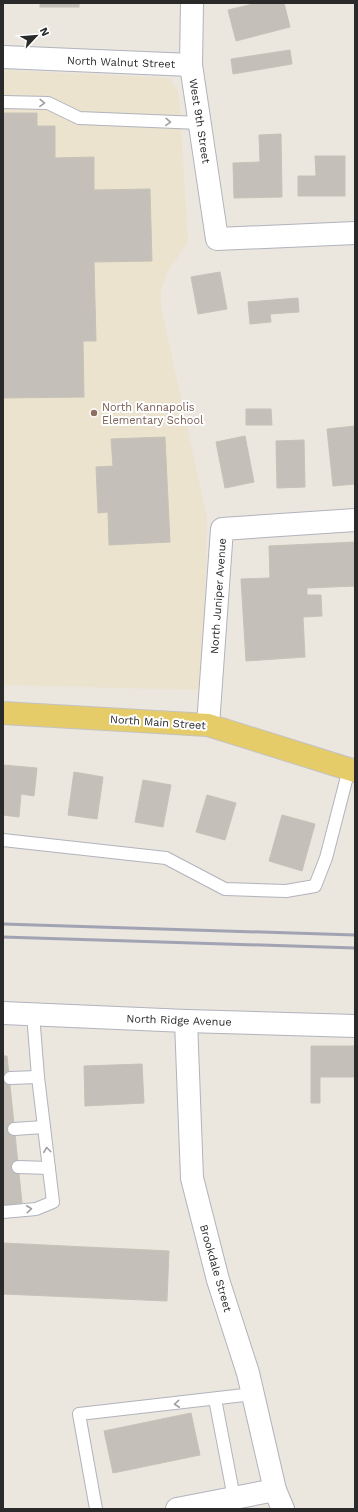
<svg xmlns="http://www.w3.org/2000/svg" width="358" height="1512" font-family="'Work Sans',sans-serif">
	<style>
		.education { fill: #ebe3ce }
		.building { fill: #c4c0b9; stroke: #c6c2b7 }
		.lines { fill: none; stroke-linecap: round; stroke-linejoin: round }
		.lane-casing { stroke: #b1b3bd; stroke-width: 14 }
		.street-casing { stroke: #b1b3bd; stroke-width: 24 }
		.secondary-casing { stroke: #b1b3bd; stroke-width: 24 }
		.primary-casing { stroke: #c3c3c3; stroke-width: 24 }
		.lane { stroke: #fff; stroke-width: 12 }
		.street { stroke: #fff; stroke-width: 22 }
		.secondary { stroke: #fff; stroke-width: 22 }
		.primary { stroke: #e6cc68; stroke-width: 22 }
		.rail { stroke: #a1a3b3; stroke-width: 3 }
		.oneway { stroke: #9f9f9f }
		.education-dot { fill: #8d6e63; stroke: #fff; stroke-width: 1.5 }
		.labels { text-anchor: middle; stroke-width: 4; stroke-linejoin: round; paint-order: stroke }
		.street-label { font-size: 11px; fill: #2a2a2a; stroke: #fff }
		.education-label { font-size: 11px; fill: #785e54; stroke: #fff; text-anchor: start }
	</style>
	<rect width="100%" height="100%" fill="#ebe6de"/>
	<polygon class="education" points="3,70 168,78 173,83 177,90 179,97 188,242 167,272 161,292 161,307 207,518 203,690 3,685"/>
	<g class="building">
		<rect x="40" y="3" width="39" height="4"/>
		<polygon points="257,3 284,3 290,27 236,41 228,10"/>
		<polygon points="290,50 292,64 233,74 231,59"/>
		<polygon points="3,113 37,113 37,126 55,126 55,158 94,157 94,190 150,189 152,261 94,262 96,341 83,341 84,397 3,398"/>
		<polygon points="281,134 282,197 234,198 233,163 260,162 259,135"/>
		<polygon points="315,156 345,156 345,196 298,196 298,176 316,176"/>
		<polygon points="220,272 227,309 198,314 191,277"/>
		<polygon points="298,298 299,312 270,314 271,322 250,324 248,302"/>
		<polygon points="246,409 271,409 272,425 246,425"/>
		<polygon points="355,426 355,484 333,486 327,429"/>
		<polygon points="245,436 254,482 225,488 216,442"/>
		<polygon points="165,437 170,542 109,545 108,512 98,513 96,467 113,466 111,439"/>
		<polygon points="304,440 305,487 277,488 276,441"/>
		<polygon points="355,542 355,586 307,588 307,595 321,595 322,616 303,617 305,657 246,661 241,579 270,578 269,546"/>
		<polygon points="3,765 37,768 34,796 21,794 19,817 3,815"/>
		<polygon points="74,772 103,777 97,819 68,815"/>
		<polygon points="143,780 171,785 163,827 135,822"/>
		<polygon points="207,795 236,803 225,840 196,832"/>
		<polygon points="282,815 315,824 302,871 269,861"/>
		<polygon points="311,1046 355,1046 355,1077 320,1077 320,1103 311,1103"/>
		<polygon points="3,1056 7,1056 22,1203 3,1206"/>
		<polygon points="142,1064 144,1103 85,1106 84,1066"/>
		<polygon points="3,1243 169,1251 167,1301 3,1294"/>
		<polygon points="191,1413 200,1455 113,1473 104,1431"/>
	</g>
	<g class="lines">
		<g class="lane-casing">
			<g id="lane">
				<polyline points="3,102 48,103 79,118 200,123"/>
				<polyline points="3,840 166,858 225,889 286,891 315,886 326,858 349,769"/>
				<polyline points="10,1078 38,1077"/>
				<polyline points="14,1129 44,1127"/>
				<polyline points="18,1167 49,1168"/>
				<polyline points="3,1212 36,1209 53,1202 38,1077 33,1014"/>
				<polyline points="215,1399 234,1498"/>
				<polyline points="96,1509 79,1414 253,1394"/>
			</g>
		</g>
		<g class="street-casing">
			<g id="street">
				<polyline points="192,3 191,65 217,239 355,233"/>
				<polyline points="3,57 191,65"/>
				<polyline points="208,725 222,529 355,520"/>
				<polyline points="186,1021 192,1178 218,1280 248,1373 275,1490 283,1509"/>
				<polyline points="177,1509 275,1490"/>
			</g>
		</g>
		<g class="secondary-casing">
			<polyline id="secondary" points="3,1013 186,1021 355,1026"/>
		</g>
		<g class="primary-casing">
			<polyline id="primary" points="3,713 208,725 355,771"/>
		</g>
		<use href="#lane" class="lane"/>
		<use href="#street" class="street"/>
		<use href="#secondary" class="secondary"/>
		<use href="#primary" class="primary"/>
		<g class="rail">
			<polyline points="3,924 355,935"/>
			<polyline points="3,937 355,948"/>
		</g>
	</g>
	<defs><path id="oneway-chevron" d="M-2-3.5L2.5 0L-2 3.5" fill="none" stroke-width="1.6" stroke-linecap="round" stroke-linejoin="round"/></defs>
	<g class="oneway">
		<use href="#oneway-chevron" transform="translate(42 103) rotate(2)"/>
		<use href="#oneway-chevron" transform="translate(168 122) rotate(2)"/>
		<use href="#oneway-chevron" transform="translate(47 1150) rotate(-97)"/>
		<use href="#oneway-chevron" transform="translate(29 1209) rotate(-6)"/>
		<use href="#oneway-chevron" transform="translate(177 1404) rotate(174)"/>
	</g>
	<circle class="education-dot" cx="94" cy="413" r="4"/>
	<g class="labels">
		<g class="street-label">
			<text transform="translate(121 62) rotate(2)" y="4">North Walnut Street</text>
			<text transform="translate(200 121) rotate(81)" y="4">West 9th Street</text>
			<text transform="translate(218 596) rotate(-86)" y="4">North Juniper Avenue</text>
			<text transform="translate(158 722) rotate(4)" y="4">North Main Street</text>
			<text transform="translate(179 1020) rotate(2)" y="4">North Ridge Avenue</text>
			<text transform="translate(216 1268) rotate(74)" y="4">Brookdale Street</text>
		</g>
		<g class="education-label">
			<text x="102" y="411">North Kannapolis<tspan x="102" dy="13">Elementary School</tspan></text>
		</g>
	</g>
	<rect width="358" height="1512" fill="none" stroke="#2a2a2a" stroke-width="8"/>
	<g transform="translate(36 36) rotate(64)" stroke="#ffffff" stroke-width="3" paint-order="stroke">
	<path d="M0-3L7 15L0 10L-7 15Z" fill="#2a2a2a"/>
	<text y="-6" font-size="11" font-weight="bold" text-anchor="middle" fill="#2a2a2a">N</text>
	</g>
</svg>
